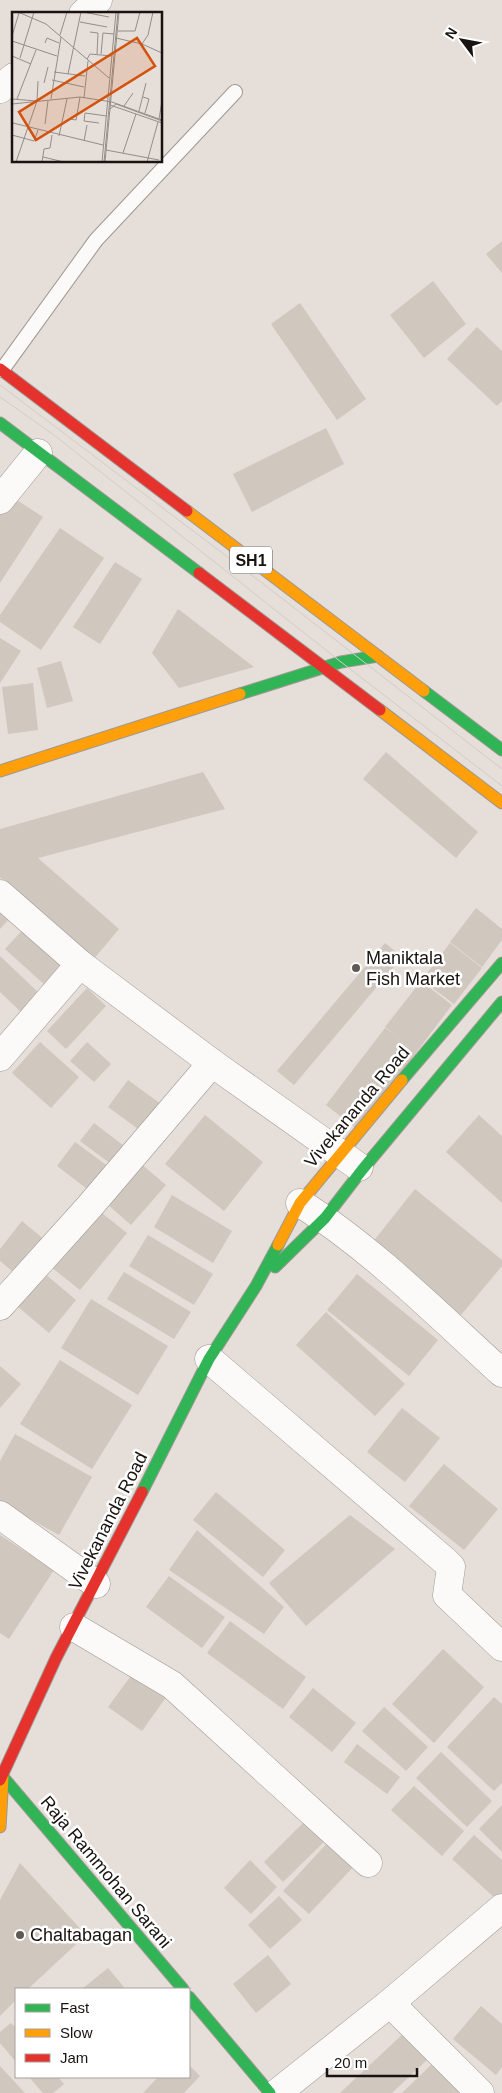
<svg xmlns="http://www.w3.org/2000/svg" width="502" height="2093" font-family="Arial,sans-serif">
	<style>
		.building { fill: #d0c7bf }
		.lines { fill: none; stroke-linecap: round; stroke-linejoin: round }
		.lane-casing { stroke: #9e9894; stroke-width: 16 }
		.street-casing { stroke: #9e9894; stroke-width: 29 }
		.fast-casing { stroke: #9e9894; stroke-width: 13 }
		.slow-casing { stroke: #9e9894; stroke-width: 13 }
		.jam-casing { stroke: #9e9894; stroke-width: 13 }
		.lane { stroke: #fbfaf9; stroke-width: 14 }
		.street { stroke: #fbfaf9; stroke-width: 28 }
		.fast { stroke: #30b455; stroke-width: 11 }
		.slow { stroke: #ff9f0a; stroke-width: 11 }
		.jam { stroke: #e5322d; stroke-width: 11 }
		.tram { stroke: #d0cdcb; stroke-width: 1 }
		.poi-dot { fill: #605a56; stroke: #fff; stroke-width: 2 }
		.labels { text-anchor: middle; stroke-width: 5; stroke-linejoin: round; paint-order: stroke }
		.shield { fill: #fff; stroke: #5d5a58; stroke-width: 1 }
		.shield-label { font-size: 16px; font-weight: bold; fill: #181310 }
		.poi-label { font-size: 18px; fill: #181310; stroke: #fff; text-anchor: start }
		.street-label { font-size: 18px; fill: #181310; stroke: #fff }
		.inset-road { fill: none; stroke: #948d88; stroke-width: 1 }
		.view { fill: #d3520c; fill-opacity: 0.15; stroke: #d3520c; stroke-width: 2.5 }
		.inset-edge { fill: none; stroke: #181310; stroke-width: 2.5 }
	</style>
	<rect width="100%" height="100%" fill="#e6ded8"/>
	<g class="building">
		<polygon points="502,241 502,273 486,254"/>
		<polygon points="433,281 466,324 424,358 390,315"/>
		<polygon points="300,303 366,399 337,420 271,324"/>
		<polygon points="477,327 502,351 502,401 497,406 447,359"/>
		<polygon points="326,428 344,464 252,512 233,474"/>
		<polygon points="12,497 43,517 0,583 0,515"/>
		<polygon points="60,528 104,558 41,650 0,622 0,615"/>
		<polygon points="115,562 142,579 100,644 73,627"/>
		<polygon points="178,609 254,667 179,688 152,653"/>
		<polygon points="0,638 21,651 0,683"/>
		<polygon points="61,661 73,701 47,708 37,668"/>
		<polygon points="33,683 38,730 8,734 2,687"/>
		<polygon points="386,752 478,832 456,858 363,779"/>
		<polygon points="203,772 225,809 38,858 119,929 93,960 0,877 0,829"/>
		<polygon points="0,907 11,917 0,929"/>
		<polygon points="476,908 502,929 502,940 482,967 450,942"/>
		<polygon points="28,924 69,960 46,986 5,949"/>
		<polygon points="385,943 402,957 294,1085 277,1071"/>
		<polygon points="450,943 482,968 454,1004 422,980"/>
		<polygon points="0,956 40,994 22,1013 0,992"/>
		<polygon points="421,981 452,1005 358,1130 326,1105 385,1028 395,1034 385,1027"/>
		<polygon points="87,988 106,1006 66,1049 47,1031"/>
		<polygon points="40,1042 79,1077 51,1108 12,1073"/>
		<polygon points="87,1042 111,1064 94,1082 70,1061"/>
		<polygon points="128,1080 165,1107 145,1134 108,1107"/>
		<polygon points="205,1115 263,1162 224,1211 165,1164"/>
		<polygon points="479,1115 502,1136 502,1203 446,1152"/>
		<polygon points="94,1123 128,1149 115,1167 80,1141"/>
		<polygon points="75,1142 113,1170 95,1195 57,1166"/>
		<polygon points="140,1163 166,1185 131,1225 106,1203"/>
		<polygon points="415,1189 502,1260 502,1266 461,1315 372,1243"/>
		<polygon points="172,1195 232,1231 213,1263 154,1227"/>
		<polygon points="98,1210 127,1233 80,1290 51,1267"/>
		<polygon points="22,1221 47,1242 19,1277 0,1261 0,1249"/>
		<polygon points="148,1235 213,1274 194,1305 129,1266"/>
		<polygon points="124,1272 191,1312 174,1339 107,1299"/>
		<polygon points="44,1273 76,1300 49,1333 17,1306"/>
		<polygon points="357,1274 438,1340 409,1376 327,1310"/>
		<polygon points="91,1299 168,1346 138,1395 61,1348"/>
		<polygon points="326,1312 405,1384 375,1416 296,1345"/>
		<polygon points="60,1360 132,1405 92,1469 20,1424"/>
		<polygon points="0,1366 21,1384 0,1408"/>
		<polygon points="402,1408 440,1438 405,1482 367,1452"/>
		<polygon points="15,1434 92,1477 59,1535 0,1502 0,1461"/>
		<polygon points="444,1464 498,1509 464,1550 409,1506"/>
		<polygon points="216,1492 285,1550 263,1577 193,1520"/>
		<polygon points="350,1515 395,1549 306,1626 269,1583"/>
		<polygon points="197,1530 284,1607 264,1634 169,1570"/>
		<polygon points="0,1535 54,1570 9,1639 0,1633"/>
		<polygon points="169,1576 225,1617 202,1648 146,1607"/>
		<polygon points="230,1621 306,1677 283,1709 207,1653"/>
		<polygon points="443,1649 484,1687 434,1743 392,1704"/>
		<polygon points="136,1669 169,1693 142,1731 108,1707"/>
		<polygon points="313,1688 356,1723 332,1752 289,1717"/>
		<polygon points="494,1697 502,1704 502,1783 494,1791 447,1747"/>
		<polygon points="384,1707 428,1747 406,1771 362,1731"/>
		<polygon points="357,1744 400,1777 387,1794 344,1762"/>
		<polygon points="441,1752 492,1801 467,1827 416,1778"/>
		<polygon points="414,1786 464,1831 442,1856 391,1810"/>
		<polygon points="502,1805 502,1852 479,1829"/>
		<polygon points="308,1818 328,1838 283,1882 264,1862"/>
		<polygon points="474,1835 502,1860 502,1893 496,1899 452,1859"/>
		<polygon points="330,1840 356,1864 309,1914 283,1891"/>
		<polygon points="250,1860 277,1887 251,1914 224,1888"/>
		<polygon points="20,1863 86,1935 28,1989 16,1989 16,2000 0,2016 0,1900"/>
		<polygon points="279,1896 302,1920 270,1949 248,1925"/>
		<polygon points="268,1955 291,1984 256,2013 233,1984"/>
		<polygon points="108,1968 124,1987 121,1989 82,1989"/>
		<polygon points="481,2006 502,2024 502,2067 496,2075 453,2039"/>
		<polygon points="11,2023 16,2028 16,2062 0,2043 0,2032"/>
		<polygon points="406,2031 430,2057 392,2093 340,2093"/>
		<polygon points="433,2063 460,2091 458,2093 402,2093"/>
		<polygon points="189,2065 200,2076 184,2093 143,2093 158,2077 189,2077"/>
		<polygon points="0,2066 25,2093 0,2093"/>
		<polygon points="29,2077 58,2077 64,2084 53,2093 43,2093"/>
	</g>
	<g class="lines">
		<g class="lane-casing">
			<polyline id="lane" points="2,370 96,240 235,92"/>
		</g>
		<g class="street-casing">
			<g id="street">
				<polyline points="83,14 98,0"/>
				<polyline points="0,89 14,77"/>
				<polyline points="0,500 38,453"/>
				<polyline points="0,894 80,964 212,1063 359,1167"/>
				<polyline points="0,1057 80,964"/>
				<path d="M300,1203C374,1250 437,1314 502,1373"/>
				<polyline points="0,1306 90,1206 212,1063"/>
				<polyline points="209,1359 445,1561 451,1567 447,1595 502,1647"/>
				<polyline points="0,1515 96,1584"/>
				<polyline points="74,1627 172,1685 368,1863"/>
				<polyline points="390,2003 480,2093"/>
				<polyline points="277,2093 390,2003 502,1908"/>
			</g>
		</g>
		<g class="fast-casing">
			<g id="fast">
				<polyline points="0,423 199,573"/>
				<polyline points="424,691 502,750"/>
				<polyline points="240,694 341,662 378,656"/>
				<polyline points="402,1080 502,963"/>
				<polyline points="275,1267 325,1218 362,1170 502,1002"/>
				<polyline points="142,1492 209,1359 256,1286 278,1245"/>
				<polyline points="3,1777 183,1989"/>
				<polyline points="189,1997 270,2093"/>
			</g>
		</g>
		<g class="slow-casing">
			<g id="slow">
				<polyline points="187,511 424,691"/>
				<polyline points="380,710 502,803"/>
				<polyline points="0,771 240,694"/>
				<polyline points="278,1245 300,1203 402,1080"/>
				<polyline points="0,1827 3,1777"/>
			</g>
		</g>
		<g class="jam-casing">
			<g id="jam">
				<polyline points="0,369 187,511"/>
				<polyline points="199,573 380,710"/>
				<polyline points="0,1780 56,1658 142,1492"/>
			</g>
		</g>
		<use href="#lane" class="lane"/>
		<use href="#street" class="street"/>
		<use href="#fast" class="fast"/>
		<use href="#slow" class="slow"/>
		<use href="#jam" class="jam"/>
		<g class="tram">
			<polyline points="0,385 262,583 502,769"/>
			<polyline points="0,397 54,435 341,662 502,786"/>
		</g>
	</g>
	<g class="poi-dot">
		<circle cx="356" cy="968" r="5"/>
		<circle cx="20" cy="1935" r="5"/>
	</g>
	<g class="labels">
		<rect class="shield" x="230" y="546.5" width="42" height="27" rx="4"/>
		<g class="shield-label">
			<text x="251" y="566">SH1</text>
		</g>
		<g class="poi-label">
			<text x="366" y="964">Maniktala<tspan x="366" dy="21">Fish Market</tspan></text>
			<text x="30" y="1941">Chaltabagan</text>
		</g>
		<g class="street-label">
			<text transform="translate(357 1107) rotate(-50)" y="6">Vivekananda Road</text>
			<text transform="translate(108 1521) rotate(-63)" y="6">Vivekananda Road</text>
			<text transform="translate(106 1872) rotate(50)" y="6">Raja Rammohan Sarani</text>
		</g>
	</g>
	<g transform="translate(12 12)">
		<rect width="150" height="150" fill="#e6ded8"/>
		<path class="inset-road" d="M6,0L34,12L97,66M71,0L97,5M68,10L95,15M106,19H123L128,0M78,20L86,21L85,42M48,23L55,0M0,24L7,1M104,26L130,32L150,41M0,29L45,44M33,31L35,26L47,31M130,32L136,23L141,0M89,42L91,21L102,22M0,44L19,52M8,46L22,0M75,47L78,42L100,44M42,60L73,64M56,62L69,0M40,68L72,75M32,71L36,55M131,85L137,87L133,101M72,86L76,49M0,87L25,89M5,87L24,38M39,87L49,25M25,89L26,69M0,92L68,85L100,90L150,108M98,93L150,111M112,94L121,81M98,97L104,92L150,109M127,99L134,71M58,107L64,108L68,85M147,107L150,89M1,111L91,133M87,111L72,109L73,101L95,104M33,112L36,89M0,123L22,129L26,118M47,124L55,87M72,129L75,113M94,138L147,148M111,141L124,102M31,145L52,150M4,150L25,89M30,150L32,137L38,136L40,123M90,150L104,0M92,150L106,0M93,150L107,0M135,150L146,110"/>
		<path class="view" d="M125,26L143,54L24,128L7,100Z"/>
		<rect width="150" height="150" class="inset-edge"/>
	</g>
	<rect x="15" y="1988" width="175" height="90" fill="#ffffff" stroke="#a3a19f"/>
	<rect x="25" y="2004" width="25" height="8" fill="#30b455" stroke="#a3a19f"/>
	<text x="60" y="2013" font-size="15" fill="#181310">Fast</text>
	<rect x="25" y="2029" width="25" height="8" fill="#ff9f0a" stroke="#a3a19f"/>
	<text x="60" y="2038" font-size="15" fill="#181310">Slow</text>
	<rect x="25" y="2054" width="25" height="8" fill="#e5322d" stroke="#a3a19f"/>
	<text x="60" y="2063" font-size="15" fill="#181310">Jam</text>
	<g transform="translate(462 40) rotate(302)" stroke="#ffffff" stroke-width="4" paint-order="stroke">
	<path d="M0-4L9 19L0 12L-9 19Z" fill="#181310"/>
	<text y="-8" font-size="14" font-weight="bold" text-anchor="middle" fill="#181310">N</text>
	</g>
	<path d="M327 2068v8h90v-8" fill="none" stroke="#181310" stroke-width="2.5"/>
	<text x="334" y="2068" font-size="15" fill="#181310" stroke="#ffffff" stroke-width="4" paint-order="stroke">20 m</text>
</svg>
